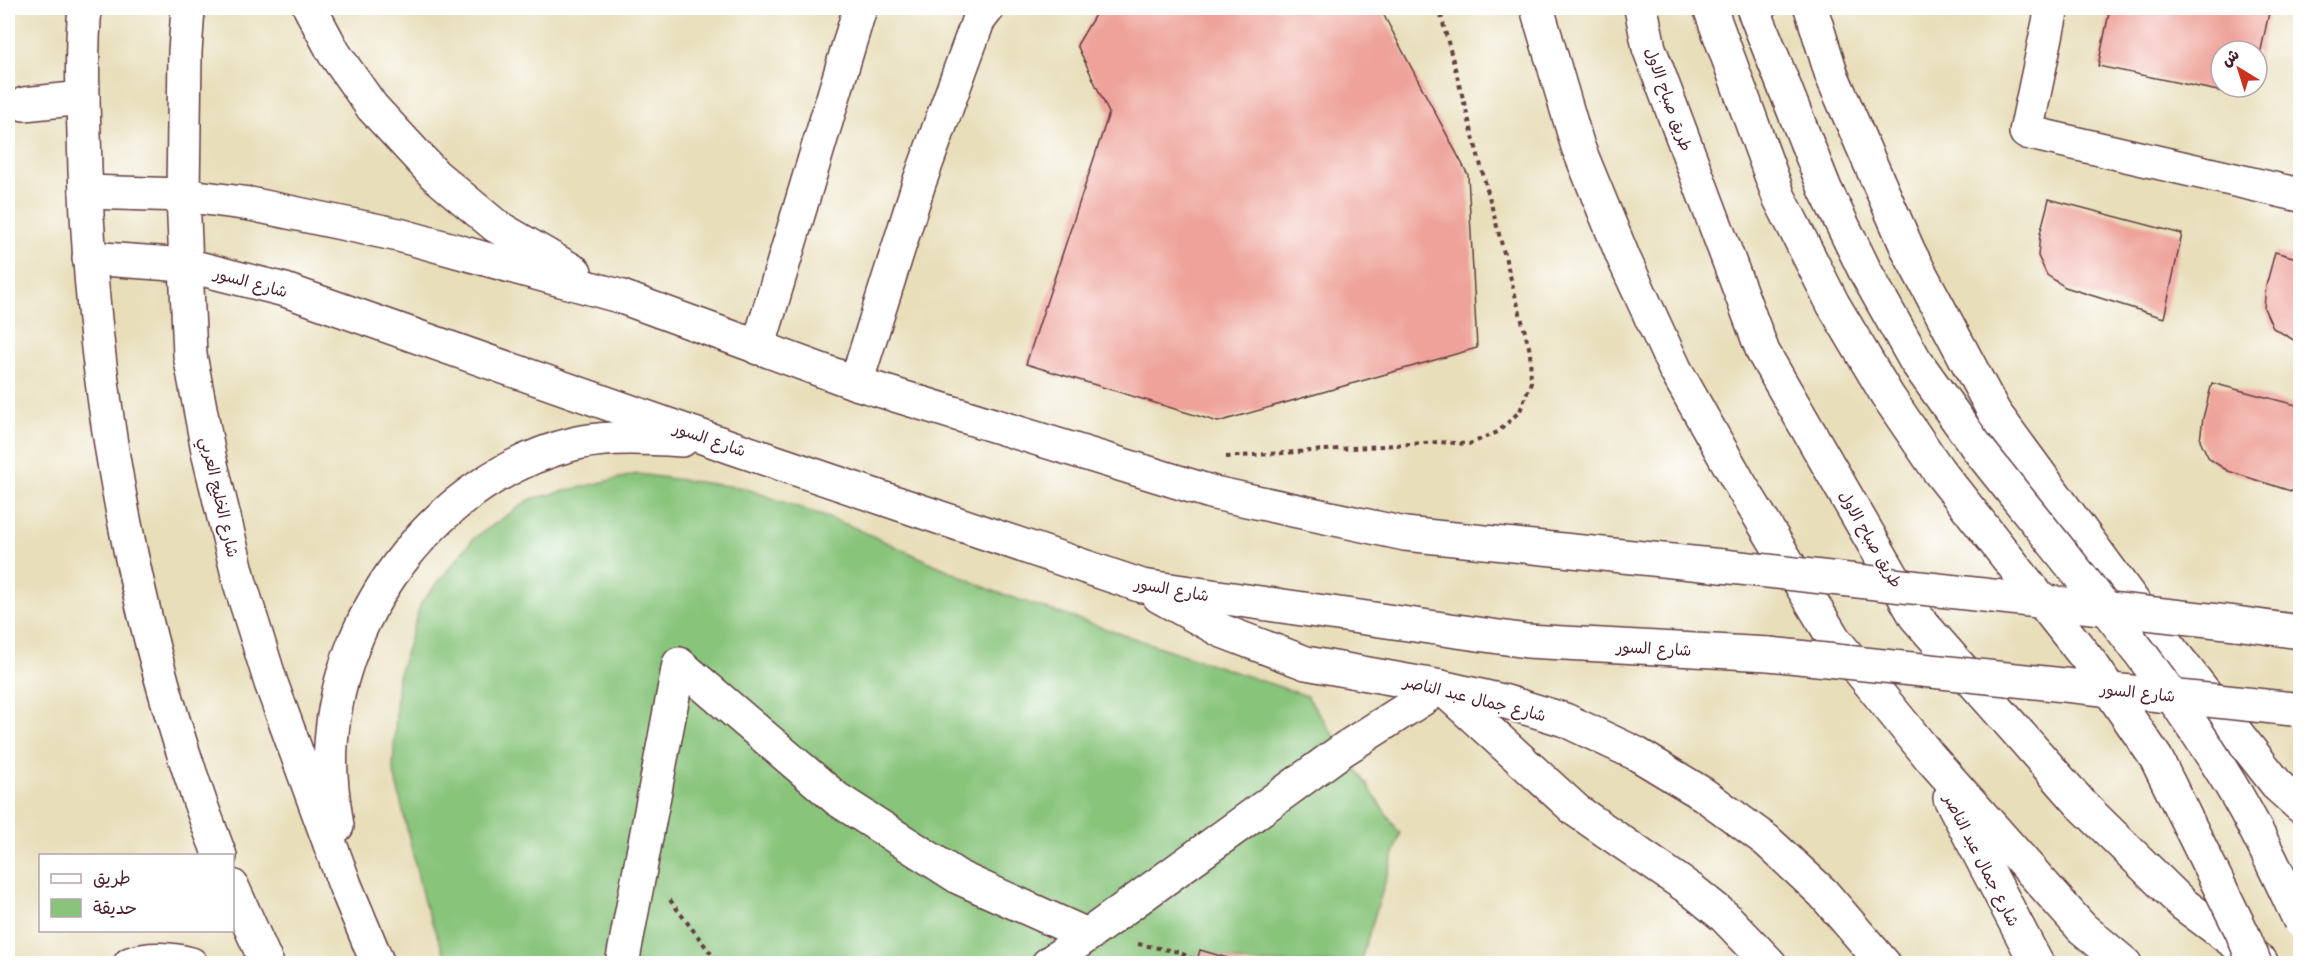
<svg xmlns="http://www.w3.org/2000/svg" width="2308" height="971" font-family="'Shantell Sans','Playpen Sans Arabic',sans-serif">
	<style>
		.green { fill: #88c47a; stroke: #697252; stroke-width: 1.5 }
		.building { fill: #eea299 }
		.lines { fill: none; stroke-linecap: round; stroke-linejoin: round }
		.minor-casing { stroke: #623c40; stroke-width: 36 }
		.major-casing { stroke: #623c40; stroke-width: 36 }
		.highway-casing { stroke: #623c40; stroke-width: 36 }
		.path { stroke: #623c40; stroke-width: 4; stroke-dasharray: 4.5 4.5; stroke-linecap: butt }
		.minor { stroke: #fff; stroke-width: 33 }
		.major { stroke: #fff; stroke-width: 33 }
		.highway { stroke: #fff; stroke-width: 33 }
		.major-bridge-casing { stroke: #623c40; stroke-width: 36; stroke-linecap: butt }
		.highway-bridge-casing { stroke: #623c40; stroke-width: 36; stroke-linecap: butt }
		.major-bridge { stroke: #fff; stroke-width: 33 }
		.highway-bridge { stroke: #fff; stroke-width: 33 }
		.labels { text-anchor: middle; stroke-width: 4.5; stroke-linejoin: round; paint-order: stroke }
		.street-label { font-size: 16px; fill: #4a1f2b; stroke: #fff }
	</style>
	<rect width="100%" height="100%" fill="#fff"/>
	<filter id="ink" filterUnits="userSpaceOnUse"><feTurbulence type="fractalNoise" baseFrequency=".0167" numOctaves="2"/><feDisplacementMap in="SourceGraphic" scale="12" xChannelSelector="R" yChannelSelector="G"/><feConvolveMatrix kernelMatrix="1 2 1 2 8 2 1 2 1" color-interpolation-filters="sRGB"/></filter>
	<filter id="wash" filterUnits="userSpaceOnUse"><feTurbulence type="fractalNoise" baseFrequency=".008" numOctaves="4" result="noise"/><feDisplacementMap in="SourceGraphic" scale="24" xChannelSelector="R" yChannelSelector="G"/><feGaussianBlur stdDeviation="1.35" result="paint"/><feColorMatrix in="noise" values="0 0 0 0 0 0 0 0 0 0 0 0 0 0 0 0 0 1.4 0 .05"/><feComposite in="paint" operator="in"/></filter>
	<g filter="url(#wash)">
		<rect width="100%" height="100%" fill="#e8deba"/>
		<polygon class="green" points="637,474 744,488 848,525 996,592 1307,696 1400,834 1360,963 1248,963 1200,951 1196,964 448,963 424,902 393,768 398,677 421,603 474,538 531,499"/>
		<g id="blocks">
			<g class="building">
				<polygon points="1099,8 1380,8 1468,175 1477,348 1218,422 1026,364 1109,113 1077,45"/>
				<polygon points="2110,8 2270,8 2258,64 2257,51 2221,51 2221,87 2224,87 2223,92 2098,66"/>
				<polygon points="2049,199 2182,234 2164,318 2065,287 2047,275 2038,256 2040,234"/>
				<polygon points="2275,252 2300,259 2300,342 2292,339 2273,328 2264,308 2266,286"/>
				<polygon points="2212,383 2300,406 2300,494 2228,471 2209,459 2200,440 2203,418"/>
				<polygon points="1200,950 1245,963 1245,964 1196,964"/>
			</g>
		</g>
	</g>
	<g filter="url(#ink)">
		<use href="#blocks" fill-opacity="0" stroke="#623c40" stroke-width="1.5"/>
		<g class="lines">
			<g class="minor-casing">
				<g id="minor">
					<polyline points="2052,8 2026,132 2300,195"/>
					<polyline points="24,104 83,98"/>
					<polyline points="758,348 860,8"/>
					<polyline points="856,383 919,183 978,21 988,8"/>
					<path d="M130,964C149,957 173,959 191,964"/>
					<polyline points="622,964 679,664 837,799 960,878 1087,935"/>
					<polyline points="1048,964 1344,749 1441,687 1577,811 1693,891 1725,917 1770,964"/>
				</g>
			</g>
			<g class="major-casing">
				<g id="major">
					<path d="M85,8C80,61 84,117 85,170C93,401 136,641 220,856"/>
					<polyline points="188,8 185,52 183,195 186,265 190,355 209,456 240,583 271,683 345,885 378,964"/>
					<polyline points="310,8 334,53 372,107 435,175 496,226 575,272"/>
					<polyline points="86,192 183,195 250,204 399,235 619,296 856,383 1214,493 1405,534 1722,566"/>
					<polyline points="89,258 186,265 285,290 731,447 1142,586 1527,641 1769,654"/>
					<polyline points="1159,596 1222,631 1306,663 1441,687 1503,701 1565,720 1637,754 1703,794 1766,840 1823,893 1884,964"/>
					<polyline points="2236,623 2300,632"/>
					<path d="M337,826C333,799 329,772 331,745C339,607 442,475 577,443C611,436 648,438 682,440"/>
					<polyline points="232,886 267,964"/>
				</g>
			</g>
			<g class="highway-casing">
				<g id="highway">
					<polyline points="1537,8 1578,147 1624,259 1675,369 1740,484 1834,639 1929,756 2082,928 2125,964"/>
					<polyline points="1641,8 1649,48 1763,352 1916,617 2082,805 2183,904 2261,962"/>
					<polyline points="1753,8 1825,189 1865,271 1915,360 1979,450"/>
					<polyline points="1811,8 1832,76 1909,252 1994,412 2134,603 2279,787 2300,806"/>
					<polyline points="1950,798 2037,964"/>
				</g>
			</g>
			<g class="path">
				<polyline points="1226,457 1438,442 1469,444 1498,432 1520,411 1531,382 1530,351 1439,8"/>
				<polyline points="670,900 719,964"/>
				<polyline points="1138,944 1179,952 1203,964"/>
			</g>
			<use href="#minor" class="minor"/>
			<use href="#major" class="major"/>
			<use href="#highway" class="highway"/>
			<g class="major-bridge-casing">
				<g id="major-bridge">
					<polyline points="1722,566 2236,623"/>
					<polyline points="1769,654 2293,709"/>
				</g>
			</g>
			<g class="highway-bridge-casing">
				<g id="highway-bridge">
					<polyline points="1710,8 1779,197 1833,304 1887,395 1938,470 2093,666 2156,758 2242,932 2255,964"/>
					<path d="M1979,450C2065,559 2158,665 2230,784C2257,828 2278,875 2300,921"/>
				</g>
			</g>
			<use href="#major-bridge" class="major-bridge"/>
			<use href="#highway-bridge" class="highway-bridge"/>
		</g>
	</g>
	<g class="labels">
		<g class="street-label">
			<text transform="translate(1669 99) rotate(70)" y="6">طريق صباح الاول</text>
			<text transform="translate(251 282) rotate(15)" y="6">شارع السور</text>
			<text transform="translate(710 439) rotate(19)" y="6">شارع السور</text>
			<text transform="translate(220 497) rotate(77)" y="6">شارع الخليج العربي</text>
			<text transform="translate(1871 539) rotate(60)" y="6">طريق صباح الاول</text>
			<text transform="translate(1172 589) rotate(10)" y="6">شارع السور</text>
			<text transform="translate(1654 648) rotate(3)" y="6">شارع السور</text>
			<text transform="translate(2138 692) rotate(6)" y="6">شارع السور</text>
			<text transform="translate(1475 698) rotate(14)" y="6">شارع جمال عبد الناصر</text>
			<text transform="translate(1982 860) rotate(63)" y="6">شارع جمال عبد الناصر</text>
		</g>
	</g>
	<rect width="2308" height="971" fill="none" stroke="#fff" stroke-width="30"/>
	<rect x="39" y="854" width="195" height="78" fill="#ffffff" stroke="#b7a5aa" stroke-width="1.5"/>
	<rect x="51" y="874" width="30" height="9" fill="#ffffff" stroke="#b7a5aa" stroke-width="1.5"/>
	<text x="93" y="884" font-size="18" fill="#4a1f2b">طريق</text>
	<rect x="51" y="899" width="30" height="18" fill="#88c47a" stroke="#b7a5aa" stroke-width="1.5"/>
	<text x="93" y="914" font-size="18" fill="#4a1f2b">حديقة</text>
	<g transform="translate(2239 69) rotate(322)"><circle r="28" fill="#ffffff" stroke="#b7a5aa" stroke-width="1.5"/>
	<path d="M0-4.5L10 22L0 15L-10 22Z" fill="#c8321e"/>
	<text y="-9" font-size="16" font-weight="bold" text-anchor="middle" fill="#4a1f2b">ش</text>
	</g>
</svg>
